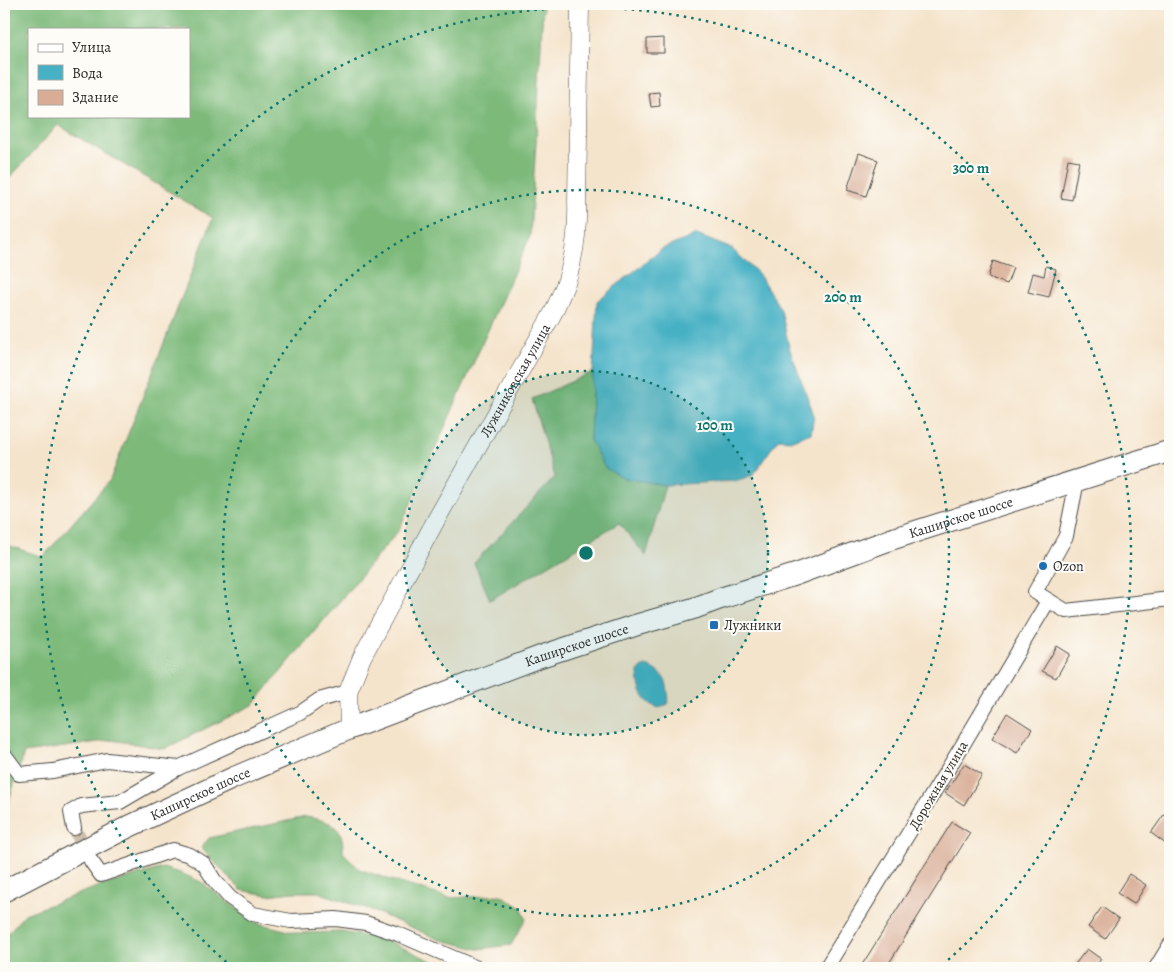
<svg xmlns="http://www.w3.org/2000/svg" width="1174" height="972" font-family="Alegreya,serif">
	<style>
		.forest { fill: #7dba7a; stroke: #547252; fill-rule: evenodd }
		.water { fill: #46b1c4; stroke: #386e78 }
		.building { fill: #d8ac95 }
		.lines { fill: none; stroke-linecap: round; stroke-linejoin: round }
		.minor-tunnel { stroke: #cdbfac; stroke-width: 14; stroke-dasharray: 14 7; stroke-linecap: butt }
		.minor-casing { stroke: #494743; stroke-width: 16 }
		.tertiary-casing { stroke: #494743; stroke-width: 19 }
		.primary-casing { stroke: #494743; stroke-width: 23 }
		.minor { stroke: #fff; stroke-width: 14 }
		.tertiary { stroke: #fff; stroke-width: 18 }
		.primary { stroke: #fff; stroke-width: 21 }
		.ring { fill: none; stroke: #0f766e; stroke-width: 2.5; stroke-dasharray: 2.5 5 }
		.poi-dot { fill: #1f6fb2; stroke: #fdfcf7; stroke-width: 2 }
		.labels { text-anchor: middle; stroke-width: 4; stroke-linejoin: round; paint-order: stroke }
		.street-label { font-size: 14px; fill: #2b2b2b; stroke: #fdfcf7 }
		.poi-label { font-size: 14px; fill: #2b2b2b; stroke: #fdfcf7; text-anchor: start }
		.centre { fill: #0f766e; stroke: #fdfcf7; stroke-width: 2.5 }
		.ring-label { font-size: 15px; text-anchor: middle; font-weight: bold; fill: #0f766e; stroke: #fdfcf7; stroke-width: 4; stroke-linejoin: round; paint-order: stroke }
	</style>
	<rect width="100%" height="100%" fill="#fdfcf7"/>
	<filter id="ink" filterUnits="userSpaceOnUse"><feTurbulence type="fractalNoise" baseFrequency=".02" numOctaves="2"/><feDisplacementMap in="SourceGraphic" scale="10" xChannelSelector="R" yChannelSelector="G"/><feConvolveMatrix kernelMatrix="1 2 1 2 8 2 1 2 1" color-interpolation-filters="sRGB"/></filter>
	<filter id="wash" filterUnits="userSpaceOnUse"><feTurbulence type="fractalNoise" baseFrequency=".0096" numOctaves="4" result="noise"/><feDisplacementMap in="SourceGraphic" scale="20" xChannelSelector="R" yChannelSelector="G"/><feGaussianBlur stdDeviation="1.12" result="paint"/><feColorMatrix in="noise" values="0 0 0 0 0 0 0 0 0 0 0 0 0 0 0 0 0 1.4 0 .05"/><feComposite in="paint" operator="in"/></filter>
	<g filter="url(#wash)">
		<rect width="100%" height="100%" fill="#f5e4cc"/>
		<g class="forest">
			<path d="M4,4H431L437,6V4H543L536,142L530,236L399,530L253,705L164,749L112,740L24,753L4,816V544L43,557L110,480L213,218L58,125L4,184ZM29,29H189V116H29Z"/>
			<polygon points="593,372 590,440 623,478 665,485 646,556 619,523 490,600 474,563 555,477 532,399"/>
			<path d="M306,817C319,819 336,822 341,835C343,840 343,847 343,852L359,869L403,884L450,898L501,895L522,908L526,919L511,945L478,949L438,939L378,913L318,892H293L268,895L241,890L201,848L209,838Z"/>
			<polygon points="163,868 183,874 201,882 229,903 257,923 297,933 341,932 386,940 447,968 9,968 4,953 8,933 25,914 97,887"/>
		</g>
		<g class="water">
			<polygon points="697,235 732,249 758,273 781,310 789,347 814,415 811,433 792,440 778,439 753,475 735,481 665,485 623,478 605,468 590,440 593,372 597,301 662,249"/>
			<path d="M645,666C666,671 669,685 668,704L659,708C641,701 639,689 638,671Z"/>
		</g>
		<g id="blocks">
			<g class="building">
				<polygon points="664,38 664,53 647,53 647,39"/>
				<polygon points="659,92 660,106 651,107 649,93"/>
				<polygon points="859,153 878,160 866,196 847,190"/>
				<polygon points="1068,159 1079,161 1072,200 1061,198"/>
				<polygon points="993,261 1013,268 1007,284 988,277"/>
				<polygon points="1046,266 1056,269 1049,297 1028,292 1033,273 1044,276"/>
				<polygon points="1057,646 1070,654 1056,678 1042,671"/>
				<polygon points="1007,713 1032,729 1017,753 992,738"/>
				<polygon points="964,764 982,775 964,805 945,793"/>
				<polygon points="1170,806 1170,847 1151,833"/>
				<polygon points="952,822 970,833 886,968 860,968"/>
				<polygon points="1129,874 1146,885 1134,904 1117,893"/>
				<polygon points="1102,907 1119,919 1105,939 1088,927"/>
				<polygon points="1087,949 1101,959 1094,968 1072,968"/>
			</g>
		</g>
	</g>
	<g filter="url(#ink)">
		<use href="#blocks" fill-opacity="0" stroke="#494743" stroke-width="1"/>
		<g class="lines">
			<polyline class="minor-tunnel" points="74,828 89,856"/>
			<g class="minor-casing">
				<g id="minor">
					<polyline points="1077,481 1066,536 1035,592 1066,611 1170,599"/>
					<polyline points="4,754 19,774 53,771 107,760 178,768"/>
					<polyline points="74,828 71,812 81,806 120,802 178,768 300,713 319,700 348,692"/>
					<polyline points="91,861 101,875 173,850 190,855 204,864 214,880 230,898 253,914 291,921 336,919 366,923 398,934 477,968"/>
					<polyline points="826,968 962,746 1048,601"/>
					<polyline points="1156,968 1170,945"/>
				</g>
			</g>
			<g class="tertiary-casing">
				<g id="tertiary">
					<path id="s1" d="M349,729L348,692L362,657L436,520L553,313C558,302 563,291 567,280C575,254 578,229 577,202L580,4"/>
				</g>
			</g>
			<g class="primary-casing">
				<g id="primary">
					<path id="s2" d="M4,891L128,827L233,778L349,729L539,657L633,626L695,608L719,599L797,574L892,539L1170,451"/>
				</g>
			</g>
			<use href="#minor" class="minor"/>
			<use href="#tertiary" class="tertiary"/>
			<use href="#primary" class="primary"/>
		</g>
	</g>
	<circle cx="586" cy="553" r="182" fill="#0f766e" fill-opacity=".12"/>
	<g class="ring">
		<circle cx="586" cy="553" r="182"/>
		<circle cx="586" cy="553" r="363"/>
		<path d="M232 967A545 545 0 1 1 940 967"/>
	</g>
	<g class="poi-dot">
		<circle cx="1043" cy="566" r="5"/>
		<rect x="709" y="620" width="10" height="10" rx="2.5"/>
	</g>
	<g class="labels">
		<g class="street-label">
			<text dy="5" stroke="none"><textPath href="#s1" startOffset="391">Лужниковская улица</textPath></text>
			<text dy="5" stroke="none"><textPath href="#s2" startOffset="1029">Каширское шоссе</textPath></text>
			<text dy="5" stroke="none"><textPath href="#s2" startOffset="624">Каширское шоссе</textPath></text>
			<text transform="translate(938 785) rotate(-59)" y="5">Дорожная улица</text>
			<text dy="5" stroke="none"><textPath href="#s2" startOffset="219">Каширское шоссе</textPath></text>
		</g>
		<g class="poi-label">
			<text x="1053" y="571">Ozon</text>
			<text x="724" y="630">Лужники</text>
		</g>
	</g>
	<circle cx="586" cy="553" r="8" class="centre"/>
	<g class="ring-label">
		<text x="971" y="173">300 m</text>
		<text x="843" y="302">200 m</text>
		<text x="715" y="430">100 m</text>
	</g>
	<rect width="1174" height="972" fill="none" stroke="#fdfcf7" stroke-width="20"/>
	<rect x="28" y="28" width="162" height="90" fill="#fdfcf7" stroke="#a9a8a5"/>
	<rect x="38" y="44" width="25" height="8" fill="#ffffff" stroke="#a9a8a5"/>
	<text x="72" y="52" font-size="15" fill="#2b2b2b">Улица</text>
	<rect x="38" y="65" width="25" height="15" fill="#46b1c4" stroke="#a9a8a5"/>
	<text x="72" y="78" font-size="15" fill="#2b2b2b">Вода</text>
	<rect x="38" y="90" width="25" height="15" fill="#d8ac95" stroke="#a9a8a5"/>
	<text x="72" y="102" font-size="15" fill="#2b2b2b">Здание</text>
</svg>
